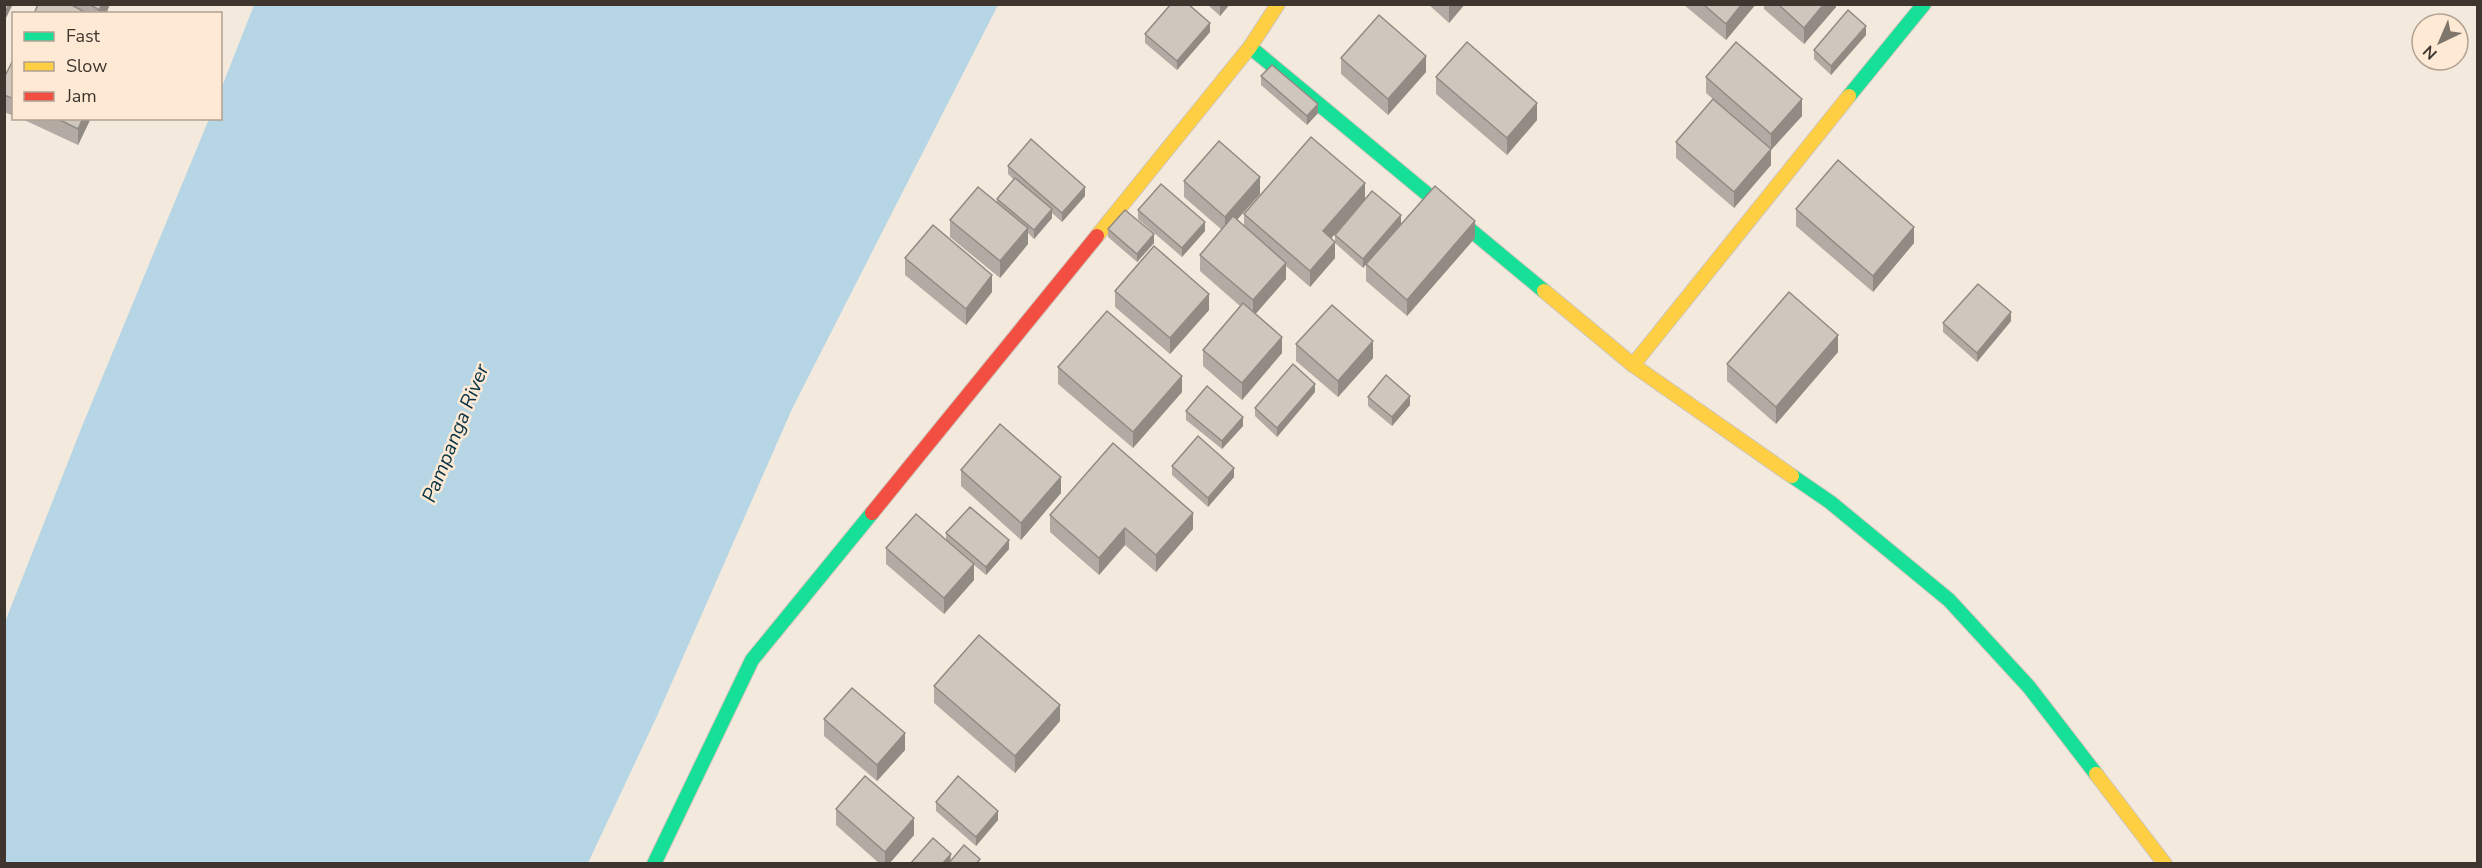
<svg xmlns="http://www.w3.org/2000/svg" width="2482" height="868" font-family="'Nunito Sans',sans-serif">
	<style>
		.water { fill: #b6d6e5 }
		.lines { fill: none; stroke-linecap: round; stroke-linejoin: round }
		.fast-casing { stroke: #cec5bc; stroke-width: 16 }
		.slow-casing { stroke: #cec5bc; stroke-width: 16 }
		.jam-casing { stroke: #cec5bc; stroke-width: 16 }
		.fast { stroke: #16e098; stroke-width: 14 }
		.slow { stroke: #ffcf43; stroke-width: 14 }
		.jam { stroke: #f24e42; stroke-width: 14 }
		.wall { fill: #b2aaa3 }
		.shaded-wall { fill: #918b84 }
		.building { fill: #cfc6bd; stroke: #918b84; stroke-width: 1.5 }
		.labels { text-anchor: middle; stroke-width: 5; stroke-linejoin: round; paint-order: stroke }
		.water-label { font-size: 20px; font-style: italic; fill: #053245; stroke: #fde9d4 }
	</style>
	<rect width="100%" height="100%" fill="#f4e9dd"/>
	<polygon class="water" points="254,5 998,5 792,409 658,714 588,863 5,863 5,622 83,424 209,119 220,118 221,89"/>
	<g class="lines">
		<g class="fast-casing">
			<g id="fast">
				<polyline points="1250,47 1544,291"/>
				<polyline points="1849,96 1924,4"/>
				<polyline points="1792,476 1830,502 1949,600 2029,687 2096,774"/>
				<polyline points="654,864 752,660 872,513"/>
			</g>
		</g>
		<g class="slow-casing">
			<g id="slow">
				<polyline points="1097,236 1250,47 1278,4"/>
				<polyline points="1544,291 1633,365 1792,476"/>
				<polyline points="1633,365 1849,96"/>
				<polyline points="2096,774 2165,864"/>
			</g>
		</g>
		<g class="jam-casing">
			<polyline id="jam" points="872,513 1097,236"/>
		</g>
		<use href="#fast" class="fast"/>
		<use href="#slow" class="slow"/>
		<use href="#jam" class="jam"/>
	</g>
	<g class="wall">
		<polygon points="38,4 110,4 106,14 34,14"/>
		<polygon points="1207,4 1230,4 1220,16"/>
		<polygon points="1428,4 1465,4 1449,23"/>
		<polygon points="1683,4 1756,4 1726,40"/>
		<polygon points="1764,4 1836,4 1836,7 1804,44 1764,9"/>
		<polygon points="1210,32 1177,70 1145,43 1145,34"/>
		<polygon points="1866,35 1831,75 1814,59 1814,50"/>
		<polygon points="14,58 14,116 4,112 4,78"/>
		<polygon points="1341,58 1426,72 1388,115 1341,74"/>
		<polygon points="1261,76 1318,113 1307,125 1261,85"/>
		<polygon points="1436,77 1537,120 1507,155 1436,94"/>
		<polygon points="1706,77 1802,116 1771,150 1771,165 1734,208 1676,158 1676,142 1713,99 1706,93"/>
		<polygon points="20,118 91,118 78,145"/>
		<polygon points="1008,166 1085,196 1062,222 1052,213 1052,218 1034,239 1028,233 1028,244 1000,278 950,237 950,220 997,202 997,199 1014,180 1008,174"/>
		<polygon points="1184,181 1260,194 1237,220 1244,226 1244,214 1365,199 1331,238 1335,258 1310,287 1286,266 1286,279 1255,314 1282,353 1242,400 1203,366 1203,350 1240,306 1200,271 1200,255 1222,230 1184,197"/>
		<polygon points="1796,209 1914,243 1873,292 1796,226"/>
		<polygon points="1138,210 1205,231 1182,257 1138,219"/>
		<polygon points="1401,224 1363,268 1335,243 1335,235"/>
		<polygon points="1108,229 1154,243 1137,262 1108,237"/>
		<polygon points="1475,238 1407,316 1366,281 1366,264"/>
		<polygon points="905,258 992,292 966,325 905,275"/>
		<polygon points="1115,291 1209,310 1170,354 1115,307"/>
		<polygon points="2011,321 1977,362 1943,332 1943,323"/>
		<polygon points="1296,344 1373,358 1338,397 1296,361"/>
		<polygon points="1838,352 1776,424 1727,381 1727,364"/>
		<polygon points="1058,367 1182,392 1133,448 1058,384"/>
		<polygon points="1315,392 1277,437 1255,416 1255,408"/>
		<polygon points="1368,397 1410,405 1392,426 1368,406"/>
		<polygon points="1186,411 1243,426 1222,449 1186,420"/>
		<polygon points="1172,466 1234,477 1208,507 1172,475"/>
		<polygon points="961,470 1061,493 1021,540 961,486"/>
		<polygon points="1050,515 1193,529 1156,572 1125,545 1099,575 1050,532"/>
		<polygon points="946,533 1009,549 986,575 974,565 974,580 944,614 886,564 886,548 946,540"/>
		<polygon points="934,686 1060,721 1015,773 934,703"/>
		<polygon points="824,719 905,750 877,781 824,736"/>
		<polygon points="936,802 998,820 976,846 936,811"/>
		<polygon points="836,809 914,835 889,864 880,864 836,825"/>
	</g>
	<g class="shaded-wall">
		<polygon points="9,4 13,4 4,22 4,14"/>
		<polygon points="102,4 110,4 106,14 99,14 99,10"/>
		<polygon points="1220,4 1230,4 1220,16"/>
		<polygon points="1450,4 1465,4 1449,23 1449,6"/>
		<polygon points="1742,4 1756,4 1726,40 1726,24"/>
		<polygon points="1824,4 1836,4 1836,7 1804,44 1804,28"/>
		<polygon points="1210,23 1210,32 1177,70 1177,61"/>
		<polygon points="1866,26 1866,35 1831,75 1831,66"/>
		<polygon points="1426,56 1426,72 1388,115 1388,99"/>
		<polygon points="1802,99 1802,116 1771,150 1771,134"/>
		<polygon points="1537,103 1537,120 1507,155 1507,138"/>
		<polygon points="1318,104 1318,113 1307,125 1307,116"/>
		<polygon points="83,118 91,118 78,145 78,129"/>
		<polygon points="1771,149 1771,165 1734,208 1734,192"/>
		<polygon points="1260,177 1260,194 1225,233 1225,217"/>
		<polygon points="1365,183 1365,199 1323,248 1323,231"/>
		<polygon points="1085,187 1085,196 1062,222 1062,213"/>
		<polygon points="1052,209 1052,218 1034,239 1034,230"/>
		<polygon points="1401,215 1401,224 1363,268 1363,259"/>
		<polygon points="1475,221 1475,238 1407,316 1407,300"/>
		<polygon points="1205,222 1205,231 1182,257 1182,248"/>
		<polygon points="1914,227 1914,243 1873,292 1873,276"/>
		<polygon points="1028,228 1028,244 1000,278 1000,261"/>
		<polygon points="1154,234 1154,243 1137,262 1137,254"/>
		<polygon points="1335,242 1335,258 1310,287 1310,271"/>
		<polygon points="1286,263 1286,279 1253,317 1253,300"/>
		<polygon points="992,275 992,292 966,325 966,309"/>
		<polygon points="1209,294 1209,310 1170,354 1170,338"/>
		<polygon points="2011,312 2011,321 1977,362 1977,353"/>
		<polygon points="1838,335 1838,352 1776,424 1776,407"/>
		<polygon points="1282,337 1282,353 1242,400 1242,383"/>
		<polygon points="1373,341 1373,358 1338,397 1338,381"/>
		<polygon points="1182,376 1182,392 1133,448 1133,432"/>
		<polygon points="1315,384 1315,392 1277,437 1277,428"/>
		<polygon points="1410,396 1410,405 1392,426 1392,417"/>
		<polygon points="1243,417 1243,426 1222,449 1222,441"/>
		<polygon points="1234,468 1234,477 1208,507 1208,498"/>
		<polygon points="1061,477 1061,493 1021,540 1021,523"/>
		<polygon points="1193,513 1193,529 1156,572 1156,555"/>
		<polygon points="1125,528 1125,545 1099,575 1099,558"/>
		<polygon points="1009,540 1009,549 986,575 986,567"/>
		<polygon points="974,564 974,580 944,614 944,598"/>
		<polygon points="1060,705 1060,721 1015,773 1015,756"/>
		<polygon points="905,733 905,750 877,781 877,765"/>
		<polygon points="998,811 998,820 976,846 976,837"/>
		<polygon points="914,818 914,835 889,864 885,864 885,852"/>
		<polygon points="951,854 950,864 942,864"/>
	</g>
	<g class="building">
		<polygon points="4,4 9,4 4,14"/>
		<polygon points="38,4 70,4 88,14 34,14"/>
		<polygon points="89,4 102,4 99,10"/>
		<polygon points="1171,4 1188,4 1210,23 1177,61 1145,34"/>
		<polygon points="1703,4 1742,4 1726,24"/>
		<polygon points="1778,4 1824,4 1804,28"/>
		<polygon points="1848,10 1866,26 1831,66 1814,50"/>
		<polygon points="1379,15 1426,56 1388,99 1341,58"/>
		<polygon points="1467,42 1537,103 1507,138 1436,77"/>
		<polygon points="1736,42 1802,99 1771,134 1706,77"/>
		<polygon points="14,58 14,99 4,95 4,78"/>
		<polygon points="1272,65 1318,104 1307,116 1261,76"/>
		<polygon points="1713,99 1771,149 1734,192 1676,142"/>
		<polygon points="56,118 83,118 78,129"/>
		<polygon points="1311,137 1365,183 1323,231 1335,242 1310,271 1244,214"/>
		<polygon points="1031,139 1085,187 1062,213 1008,166"/>
		<polygon points="1219,141 1260,177 1225,217 1184,181"/>
		<polygon points="1838,160 1914,227 1873,276 1796,209"/>
		<polygon points="1015,178 1052,209 1034,230 997,199"/>
		<polygon points="1161,184 1205,222 1182,248 1138,210"/>
		<polygon points="1435,186 1475,221 1407,300 1366,264"/>
		<polygon points="978,187 1028,228 1000,261 950,220"/>
		<polygon points="1372,191 1401,215 1363,259 1335,235"/>
		<polygon points="1125,210 1154,234 1137,254 1108,229"/>
		<polygon points="1233,216 1286,263 1253,300 1200,255"/>
		<polygon points="933,225 992,275 966,309 905,258"/>
		<polygon points="1154,246 1209,294 1170,338 1115,291"/>
		<polygon points="1978,284 2011,312 1977,353 1943,323"/>
		<polygon points="1789,292 1838,335 1776,407 1727,364"/>
		<polygon points="1243,303 1282,337 1242,383 1203,350"/>
		<polygon points="1332,305 1373,341 1338,381 1296,344"/>
		<polygon points="1107,311 1182,376 1133,432 1058,367"/>
		<polygon points="1293,364 1315,384 1277,428 1255,408"/>
		<polygon points="1386,375 1410,396 1392,417 1368,397"/>
		<polygon points="1207,386 1243,417 1222,441 1186,411"/>
		<polygon points="1000,424 1061,477 1021,523 961,470"/>
		<polygon points="1198,436 1234,468 1208,498 1172,466"/>
		<polygon points="1113,443 1193,513 1156,555 1125,528 1099,558 1050,515"/>
		<polygon points="970,507 1009,540 986,567 946,533"/>
		<polygon points="916,514 974,564 944,598 886,548"/>
		<polygon points="979,635 1060,705 1015,756 934,686"/>
		<polygon points="852,688 905,733 877,765 824,719"/>
		<polygon points="865,776 914,818 885,852 836,809"/>
		<polygon points="958,776 998,811 976,837 936,802"/>
		<polygon points="933,838 951,854 942,864 910,864"/>
		<polygon points="964,845 980,859 976,864 948,864"/>
	</g>
	<g class="labels">
		<g class="water-label">
			<text transform="translate(455 433) rotate(-68)" y="7">Pampanga River</text>
		</g>
	</g>
	<rect width="2482" height="868" fill="none" stroke="#3e362e" stroke-width="12"/>
	<rect x="12" y="12" width="210" height="108" fill="#fde9d4" stroke="#b1a192" stroke-width="1.5"/>
	<rect x="24" y="32" width="30" height="9" fill="#16e098" stroke="#b1a192" stroke-width="1.5"/>
	<text x="66" y="42" font-size="18" fill="#3e362e">Fast</text>
	<rect x="24" y="62" width="30" height="9" fill="#ffcf43" stroke="#b1a192" stroke-width="1.5"/>
	<text x="66" y="72" font-size="18" fill="#3e362e">Slow</text>
	<rect x="24" y="92" width="30" height="9" fill="#f24e42" stroke="#b1a192" stroke-width="1.5"/>
	<text x="66" y="102" font-size="18" fill="#3e362e">Jam</text>
	<g transform="translate(2440 42) rotate(224)"><circle r="28" fill="#fde9d4" stroke="#b1a192" stroke-width="1.5"/>
	<path d="M0-4.5L10 22L0 15L-10 22Z" fill="#7e756b"/>
	<text y="-9" font-size="16" font-weight="bold" text-anchor="middle" fill="#3e362e">N</text>
	</g>
</svg>
